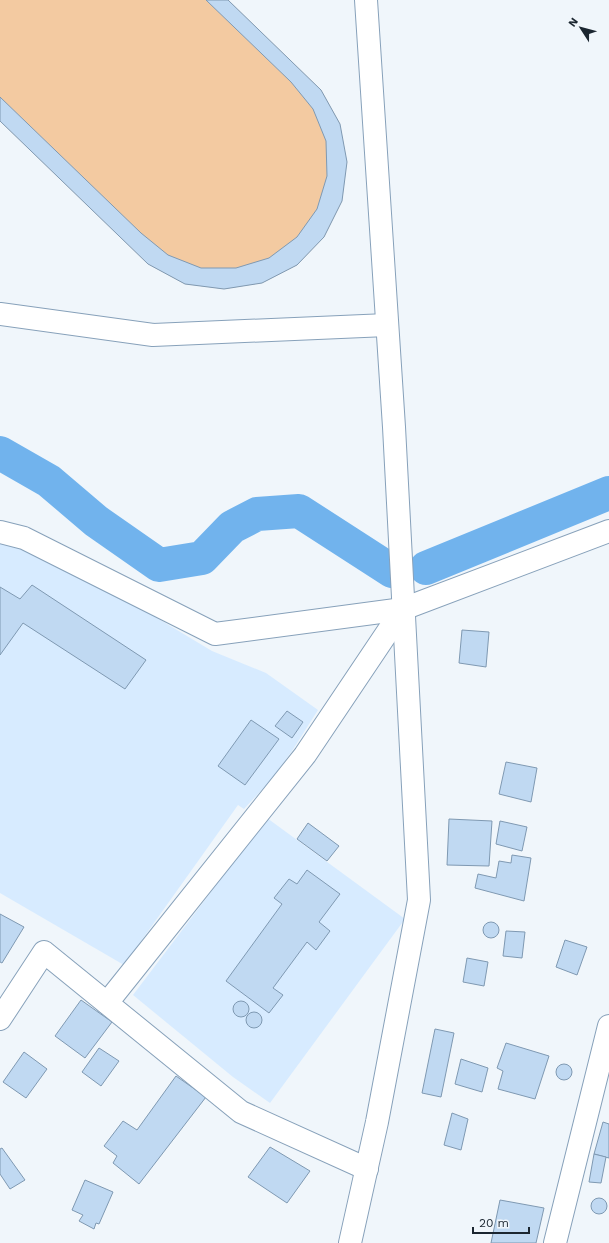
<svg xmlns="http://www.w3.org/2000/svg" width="609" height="1243" font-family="'Work Sans',sans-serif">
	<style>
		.built { fill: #d7ebff }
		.green { fill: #f3caa1 }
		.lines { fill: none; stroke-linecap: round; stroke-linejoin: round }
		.river { stroke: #71b3ed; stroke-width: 34 }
		.building { fill: #c0d9f2; stroke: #7f99b2 }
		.minor-casing { stroke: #87a1ba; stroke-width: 24 }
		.tertiary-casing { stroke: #87a1ba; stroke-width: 24 }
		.minor { stroke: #fff; stroke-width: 22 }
		.tertiary { stroke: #fff; stroke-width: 22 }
	</style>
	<rect width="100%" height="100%" fill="#f0f6fb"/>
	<g class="built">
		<polygon points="0,533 112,591 212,651 266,673 318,710 292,751 271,780 244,809 238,805 124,965 0,893"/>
		<polygon points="267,818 405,919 270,1103 233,1077 133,995"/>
	</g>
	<polygon class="green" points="0,0 228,0 321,90 340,124 342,201 324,237 297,265 262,283 224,289 185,284 148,264 0,121"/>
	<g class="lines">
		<g class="river">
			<polyline points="0,453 49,481 96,521 159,565 202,558 232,527 257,514 299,511 392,571"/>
			<polyline points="426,568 609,493"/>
		</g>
	</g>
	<g class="building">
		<polygon points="206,0 228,0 321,90 340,124 347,162 342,201 324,237 297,265 262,283 224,289 185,284 148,264 0,121 0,97 141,233 168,255 201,268 236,268 269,258 297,237 317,209 327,176 326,141 313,109 291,82"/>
		<polygon points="32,585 146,660 125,689 23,623 0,655 0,587 20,599"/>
		<polygon points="462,630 489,632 486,667 459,663"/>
		<polygon points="287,711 303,722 292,738 275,726"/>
		<polygon points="251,720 279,739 245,785 218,766"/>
		<polygon points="506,762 537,768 531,802 499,794"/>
		<polygon points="449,819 492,821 489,866 447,865"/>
		<polygon points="500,821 527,827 522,851 496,844"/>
		<polygon points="308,823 339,846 327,861 297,839"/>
		<polygon points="512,855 531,858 524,901 475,888 478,874 496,878 499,861 511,863"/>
		<polygon points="307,870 340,894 319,922 330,931 316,950 307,942 273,988 283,995 269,1013 226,981 282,904 274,898 289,879 297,884"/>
		<polygon points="0,914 24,927 2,963 0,962"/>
		<circle cx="491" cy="930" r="8"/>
		<polygon points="506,931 525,932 522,958 503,956"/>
		<polygon points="565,940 587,947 577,975 556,967"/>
		<polygon points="467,958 488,962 484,986 463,982"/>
		<polygon points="81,1000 112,1022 85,1058 55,1036"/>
		<circle cx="241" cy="1009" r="8"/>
		<circle cx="254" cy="1020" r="8"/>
		<polygon points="435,1029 454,1033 441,1097 422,1093"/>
		<polygon points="506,1043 549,1056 535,1099 498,1089 503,1071 497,1068"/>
		<polygon points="99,1048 119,1061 101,1086 82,1072"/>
		<polygon points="24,1052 47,1069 26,1098 3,1082"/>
		<polygon points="461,1059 488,1068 482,1092 455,1084"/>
		<circle cx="564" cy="1072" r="8"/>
		<polygon points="176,1076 206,1097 139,1184 113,1163 117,1156 104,1146 123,1121 137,1130"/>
		<polygon points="452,1113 468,1119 461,1150 444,1145"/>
		<polygon points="603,1122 609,1124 609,1158 594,1154"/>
		<polygon points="270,1147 310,1171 287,1203 248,1177"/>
		<polygon points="2,1148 25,1180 10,1189 0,1174 0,1149"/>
		<polygon points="594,1154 606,1157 601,1183 589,1182"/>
		<polygon points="85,1180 113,1192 99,1224 96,1223 94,1229 79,1221 83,1215 72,1210"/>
		<circle cx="599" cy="1206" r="8"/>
		<polygon points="500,1200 544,1208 536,1243 491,1243"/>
	</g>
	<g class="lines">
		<g class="minor-casing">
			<g id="minor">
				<polyline points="0,314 153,335 387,325"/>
				<polyline points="0,532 24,538 215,634 403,609 609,531"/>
				<polyline points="107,1003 305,755 403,609"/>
				<polyline points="0,1019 44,952 241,1112 367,1169"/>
				<polyline points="555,1243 609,1026"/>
			</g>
		</g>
		<g class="tertiary-casing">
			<polyline id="tertiary" points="350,1243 377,1122 419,900 394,427 366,0"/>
		</g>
		<use href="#minor" class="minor"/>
		<use href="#tertiary" class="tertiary"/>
	</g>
	<g transform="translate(581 28) rotate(306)" stroke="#f0f6fb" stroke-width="3" paint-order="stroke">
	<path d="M0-3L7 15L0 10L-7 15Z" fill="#1b2630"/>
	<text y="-6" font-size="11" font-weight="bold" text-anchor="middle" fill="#1b2630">N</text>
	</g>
	<path d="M473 1227v6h56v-6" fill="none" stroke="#1b2630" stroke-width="2"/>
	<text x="479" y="1227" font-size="12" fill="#1b2630" stroke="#f0f6fb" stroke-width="3" paint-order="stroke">20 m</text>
</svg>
